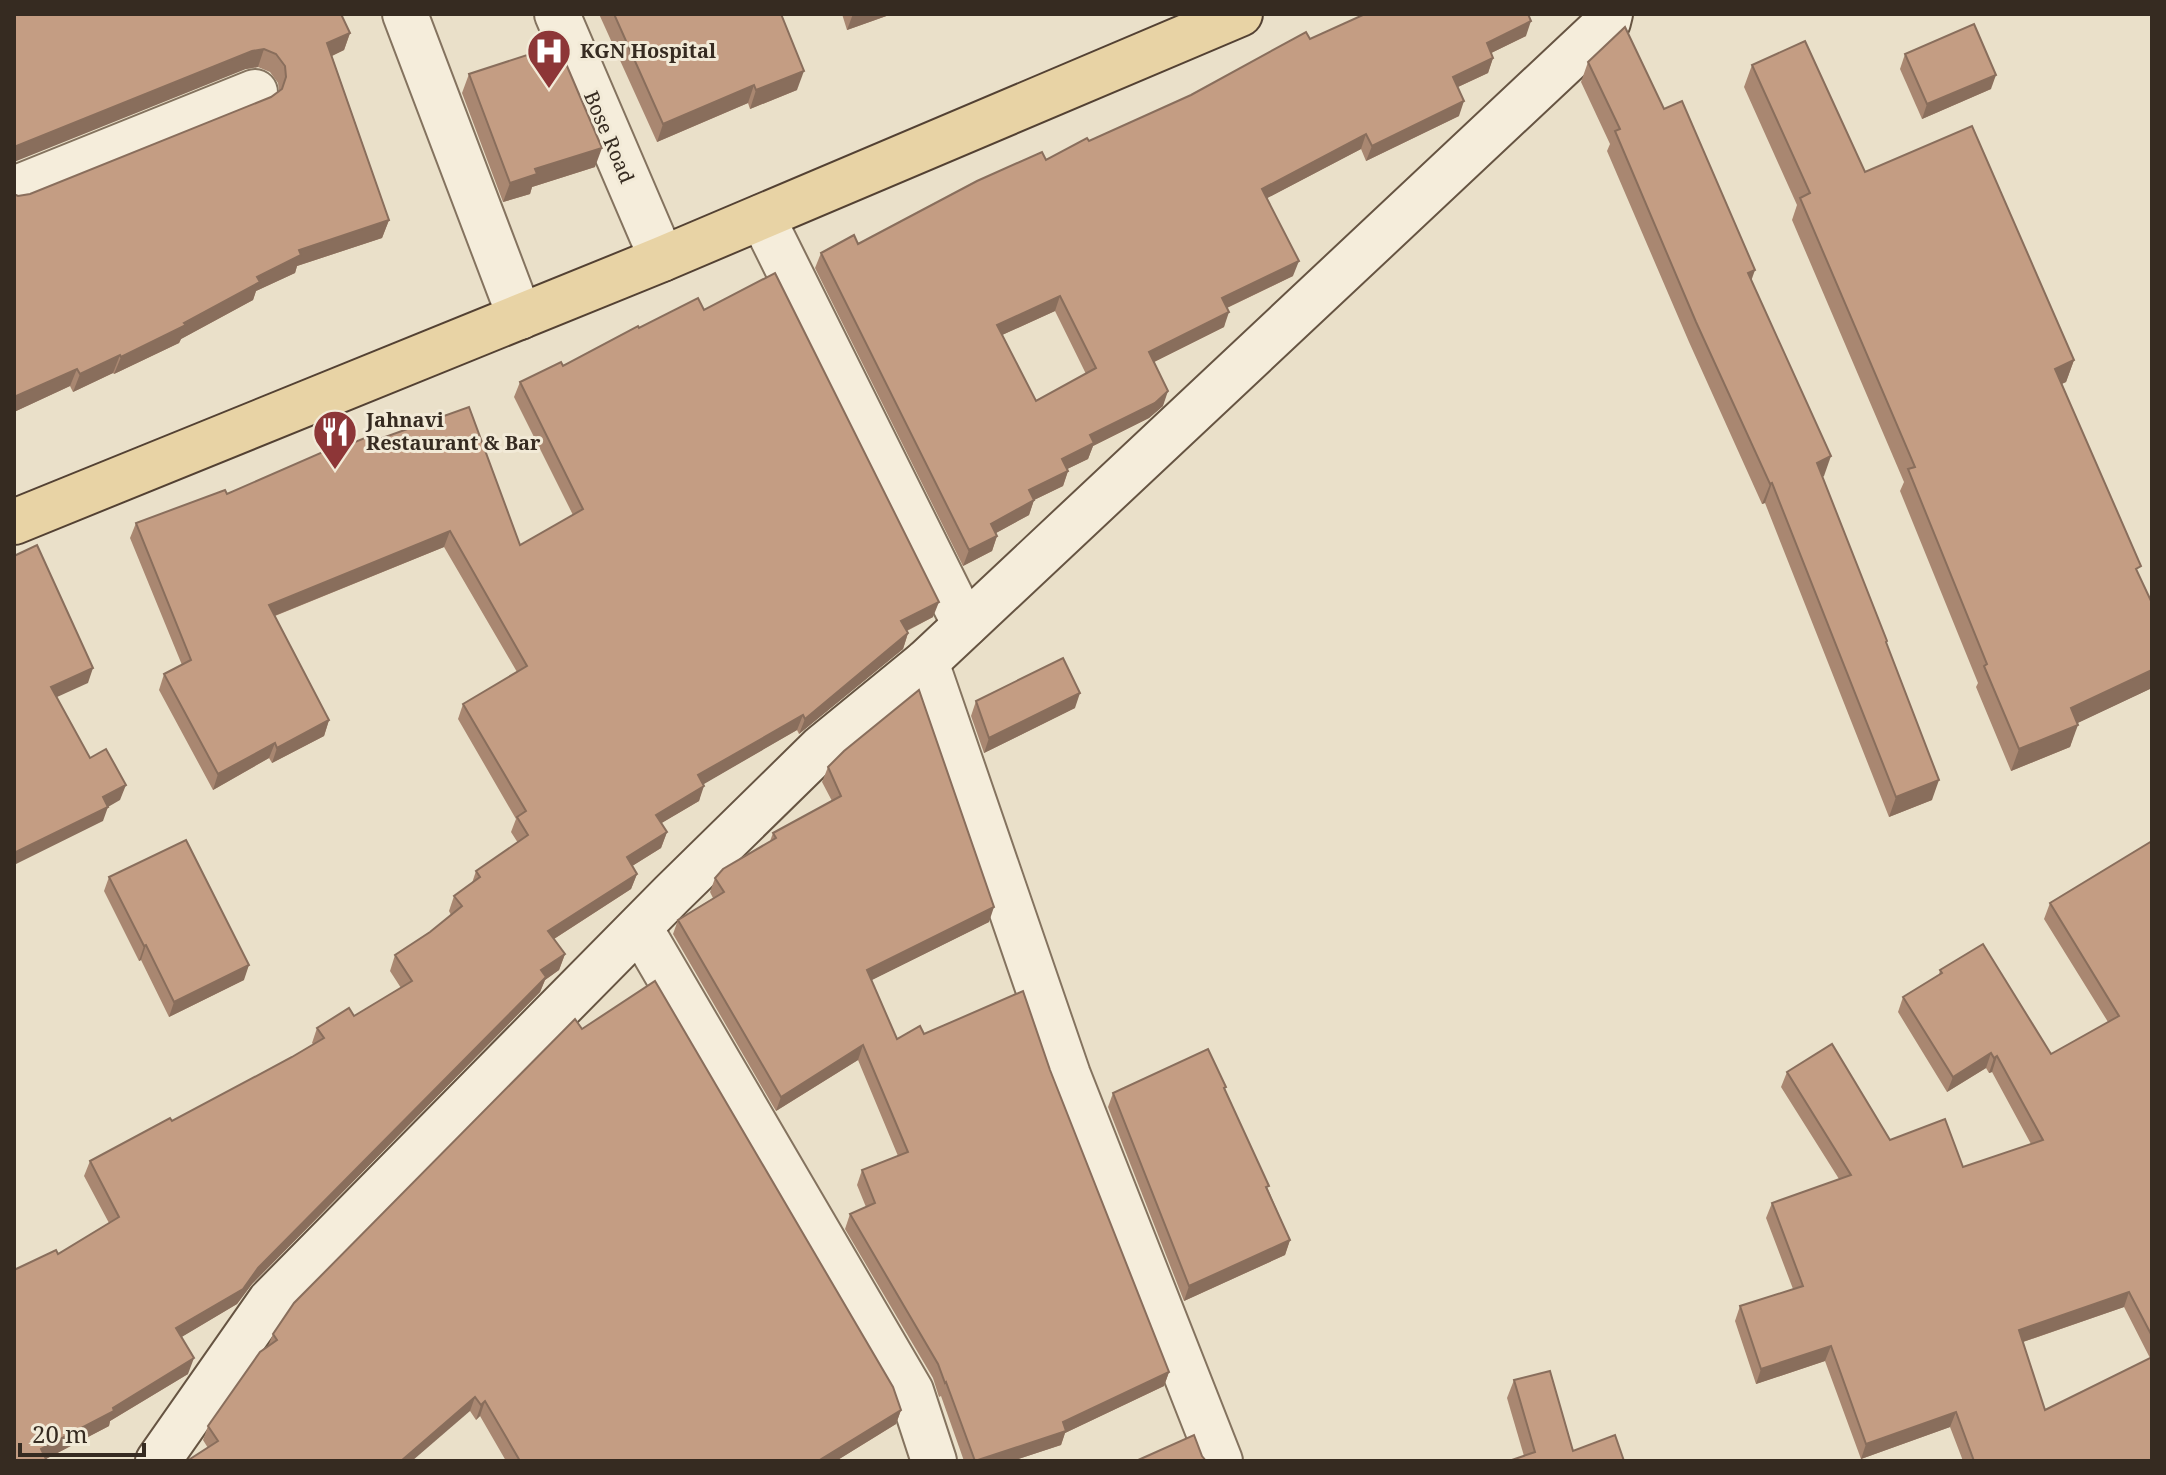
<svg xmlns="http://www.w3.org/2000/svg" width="2166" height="1475" font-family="'Noto Serif',serif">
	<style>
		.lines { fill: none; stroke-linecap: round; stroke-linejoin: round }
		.street-casing { stroke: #84735f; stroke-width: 48 }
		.secondary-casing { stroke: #665442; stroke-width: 48 }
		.primary-casing { stroke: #534133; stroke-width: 48 }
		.street { stroke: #f5eddb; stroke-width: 44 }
		.secondary { stroke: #f5eddb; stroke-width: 44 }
		.primary { stroke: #e8d3a5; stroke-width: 44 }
		.wall { fill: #a98771; fill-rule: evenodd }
		.shaded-wall { fill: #896e5c }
		.building { fill: #c49d83; stroke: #896e5c; stroke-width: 2; fill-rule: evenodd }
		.labels { text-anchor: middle; stroke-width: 6; stroke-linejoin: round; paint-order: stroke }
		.poi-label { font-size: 20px; font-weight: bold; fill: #362b21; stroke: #f2ead7; text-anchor: start }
		.street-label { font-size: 20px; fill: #362b21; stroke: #f2ead7 }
	</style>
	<rect width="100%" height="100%" fill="#eae0c9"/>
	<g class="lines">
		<g class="street-casing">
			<g id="street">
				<polyline points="405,14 520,317"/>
				<polyline points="557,14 662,259"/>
				<polyline points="14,189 255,92"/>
				<polyline points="762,217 965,625"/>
				<polyline points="926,662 1068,1075 1220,1461"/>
				<polyline points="640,928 911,1391 934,1461"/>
			</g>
		</g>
		<g class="secondary-casing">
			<polyline id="secondary" points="158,1461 270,1301 672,894 822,747 926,662 1608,22 1610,14"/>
		</g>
		<g class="primary-casing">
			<polyline id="primary" points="14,522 662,259 1240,14"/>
		</g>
		<use href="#street" class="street"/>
		<use href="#secondary" class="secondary"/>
		<use href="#primary" class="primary"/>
	</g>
	<g class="wall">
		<polygon points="14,14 350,33 344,50 332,56 389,220 382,238 297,266 295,273 256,291 253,300 181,339 179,343 114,374 113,373 73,392 70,386 14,412 14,194 18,196 30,194 271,97 279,91 278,83 270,72 258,67 246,69"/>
		<polygon points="599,14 781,14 797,90 750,109 748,103 657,142"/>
		<polygon points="842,14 892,14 847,30"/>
		<path d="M1526,36L1491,53L1493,58L1488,73L1458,87L1459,116L1366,161L1361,149L1267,198L1293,276L1227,308L1224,327L1154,362L1163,406L1149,418L1093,446L1088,459L1067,469L1068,471L1063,486L1034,500L1029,515L996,533L997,536L992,551L963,566L815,268L821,253L858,244L1191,95L1310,39ZM1055,311L1086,374L1036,401L1002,335Z"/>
		<polygon points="1905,54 1991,89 1922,119 1900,69"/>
		<polygon points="1588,62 1664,109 1751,281 1824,476 1822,477 1886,644 1932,800 1889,817 1765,503 1762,504 1689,342 1607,151 1610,144 1581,82"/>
		<polygon points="1752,65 1865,172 2074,360 2066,382 2061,384 2138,573 2152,603 2152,688 2077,723 2070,747 2011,771 1976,687 1978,683 1900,491 1904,482 1792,220 1797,205 1744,87"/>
		<polygon points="469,74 595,167 532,187 530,194 503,202 462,93"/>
		<polygon points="704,310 933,617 907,631 908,633 903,649 799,734 797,730 703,784 699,801 661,823 667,832 661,848 632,866 637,874 631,889 554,939 565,954 559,970 545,980 540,992 252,1284 237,1304 181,1337 188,1374 110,1421 109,1426 46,1459 14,1461 58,1254 109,1223 84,1176 90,1161 172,1121 292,1057 313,1044 312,1043 317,1028 354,1016 401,988 390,971 395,955 430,932 451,915 449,911 454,896 472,883 476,871 518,843 511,832 516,819 458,719 463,704 517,672 444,547 275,616 329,720 324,736 272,763 269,758 213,790 159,690 164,674 182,665 130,538 136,523 227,494 326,454 374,441 520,545 573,515 514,397 520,382 563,366 639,328"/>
		<polygon points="976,701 1075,708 984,753 971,716"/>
		<polygon points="828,767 989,922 871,980 897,1039 924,1034 1050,1070 1169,1372 1164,1386 1065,1433 1061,1445 1012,1461 964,1461 941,1396 939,1397 933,1378 845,1229 850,1214 866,1207 857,1185 862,1170 898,1156 858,1060 776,1111 673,934 678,920 713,898 710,892 715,878 770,841 773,833 832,801 822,782"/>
		<path d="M2152,841V1461H1963L1950,1427L1861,1459L1825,1361L1756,1384L1735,1321L1740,1306L1793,1289L1766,1218L1772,1203L1839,1179L1781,1087L1787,1072L1890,1140L1963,1167L2031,1144L1992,1072L1989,1073L1986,1068L1947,1092L1898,1012L1903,997L1939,975L1940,970L2051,1054L2108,1022L2044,919L2050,903ZM2124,1307L2150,1358L2045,1410L2023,1342Z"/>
		<polygon points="109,877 244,980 169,1017 141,960 139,961 104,891"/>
		<polygon points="582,1029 901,1410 896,1424 836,1461 506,1461 480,1416 476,1420 470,1411 208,1448 203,1440 208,1426 268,1346 273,1334"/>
		<polygon points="1225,1090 1290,1240 1285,1255 1184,1301 1108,1107 1113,1093"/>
		<polygon points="1514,1380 1573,1451 1524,1456 1507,1398"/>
	</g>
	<g class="shaded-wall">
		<polygon points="853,14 892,14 847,30"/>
		<polygon points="1531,21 1526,36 1481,58 1487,43"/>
		<polygon points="350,33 344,50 321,61 327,43"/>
		<polygon points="264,49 258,67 246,69 14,162 14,147 252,51"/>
		<polygon points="1493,58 1488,73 1447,92 1453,77"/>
		<polygon points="804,71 797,90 750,109 756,90"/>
		<polygon points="1996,75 1991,89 1922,119 1927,104"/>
		<polygon points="754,85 748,103 657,142 663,124"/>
		<polygon points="1464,101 1459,116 1366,161 1372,146"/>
		<polygon points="1366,134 1361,149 1256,204 1262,189"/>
		<polygon points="602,148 595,167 532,187 530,194 503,202 510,183 535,169"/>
		<polygon points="389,220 382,238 297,266 295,273 256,291 253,300 181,339 179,343 114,374 121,357 184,323 299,250"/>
		<polygon points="1299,261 1293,276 1216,313 1222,298"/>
		<polygon points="1755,270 1748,290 1748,273"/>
		<polygon points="1060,296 1055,311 991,340 997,325"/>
		<polygon points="1229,312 1224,327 1144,367 1149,352"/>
		<polygon points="120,355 113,373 73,392 80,374"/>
		<polygon points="2074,360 2066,382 2047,391 2055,369"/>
		<polygon points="77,369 70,386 14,412 14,397"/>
		<polygon points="1168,391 1163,406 1149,418 1093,446 1088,459 1057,474 1062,459 1090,435"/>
		<polygon points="1831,456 1824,476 1809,483 1817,463"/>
		<polygon points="1068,471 1063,486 1034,500 1029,515 985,539 991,524 1029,490"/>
		<polygon points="1772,483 1765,503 1762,504 1770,484"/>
		<polygon points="450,531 444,547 264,620 269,605"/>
		<polygon points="997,536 992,551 963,566 969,550"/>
		<polygon points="939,602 933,617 896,636 901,621"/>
		<polygon points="908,633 903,649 799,734 805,719"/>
		<polygon points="93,668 88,683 46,702 51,687"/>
		<polygon points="2152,670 2152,688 2063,730 2071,708"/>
		<polygon points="1080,693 1075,708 984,753 989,738"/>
		<polygon points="803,715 797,730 692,791 698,775"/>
		<polygon points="329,720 324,736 272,763 277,748"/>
		<polygon points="2078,725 2070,747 2011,771 2019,749"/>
		<polygon points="275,743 269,758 213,790 218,774"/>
		<polygon points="1939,780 1932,800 1889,817 1896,797"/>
		<polygon points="126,785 120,800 108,807 103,821 14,865 14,853 103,797"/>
		<polygon points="704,786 699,801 650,830 656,815"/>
		<polygon points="667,832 661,848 621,873 627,857"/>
		<polygon points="637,874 631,889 543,946 548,931"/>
		<polygon points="994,907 989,922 862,985 867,970"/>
		<polygon points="146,945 141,960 139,961 144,946"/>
		<polygon points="565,954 559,970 545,980 540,992 252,1284 237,1304 170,1344 176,1328 258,1268 541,970"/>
		<polygon points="249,965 244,980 169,1017 174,1002"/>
		<polygon points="863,1045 858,1060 776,1111 781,1097"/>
		<polygon points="1991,1053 1986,1068 1947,1092 1953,1077"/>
		<polygon points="1997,1056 1992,1072 1989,1073 1994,1058"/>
		<polygon points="1290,1240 1285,1255 1184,1301 1189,1286"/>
		<polygon points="2129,1292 2124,1307 2014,1345 2019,1330"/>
		<polygon points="1831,1346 1825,1361 1756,1384 1761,1369"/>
		<polygon points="194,1358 188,1374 110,1421 109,1426 42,1461 41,1449 113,1408"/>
		<polygon points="1169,1372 1164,1386 1065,1433 1061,1445 1012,1461 975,1461 1063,1422"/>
		<polygon points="475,1397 470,1411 412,1461 401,1461"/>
		<polygon points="485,1401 480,1416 476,1420 481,1405"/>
		<polygon points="901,1410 896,1424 836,1461 818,1461"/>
		<polygon points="1956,1412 1950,1427 1861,1459 1866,1444"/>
	</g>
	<g class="building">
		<polygon points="14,14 341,14 350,33 327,43 389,220 299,250 301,255 257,277 260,282 184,323 186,325 121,357 120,355 80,374 77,369 14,397 14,194 18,196 30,194 271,97 282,89 286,77 285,66 276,54 264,49 252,51 14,147"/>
		<polygon points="614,14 781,14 804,71 756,90 754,85 663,124"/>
		<path d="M1365,14H1528L1531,21L1487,43L1493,58L1453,77L1464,101L1372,146L1366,134L1262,189L1299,261L1222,298L1229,312L1149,352L1168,391L1155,403L1090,435L1094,443L1062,459L1068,471L1029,490L1034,500L991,524L997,536L969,550L821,253L854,235L858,244L977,181L1042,152L1046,160L1087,138L1089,141L1191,95L1306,32L1310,39ZM1060,296L1096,368L1036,401L997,325Z"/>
		<polygon points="1974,24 1996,75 1927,104 1905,54"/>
		<polygon points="1625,27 1664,109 1682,101 1755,270 1748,273 1831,456 1817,463 1887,641 1886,642 1939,780 1896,797 1772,483 1770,484 1696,322 1615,131 1620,129 1588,62"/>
		<polygon points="1805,41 1865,172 1972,126 2074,360 2055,369 2141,566 2136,569 2152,603 2152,670 2071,708 2078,725 2019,749 1984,666 1987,664 1908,469 1915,467 1800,198 1810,193 1752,65"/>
		<polygon points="558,45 602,148 535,169 537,174 510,183 469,74"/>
		<polygon points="775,273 939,602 901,621 908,633 805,719 803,715 698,775 704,786 656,815 667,832 627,857 637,874 548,931 565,954 541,970 546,977 258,1268 243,1289 176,1328 194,1358 113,1408 114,1411 41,1449 47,1461 14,1461 14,1270 56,1250 58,1254 119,1217 90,1161 170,1118 172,1121 292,1057 324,1038 317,1028 349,1008 354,1016 412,981 395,955 430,932 462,906 454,896 480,877 476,871 528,835 517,817 526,811 463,704 527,666 450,531 269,605 329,720 277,748 275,743 218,774 164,674 191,660 136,523 225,490 227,494 325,451 326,454 372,435 374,441 469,407 520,545 583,509 520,382 561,362 563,366 638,326 639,328 698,298 704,310"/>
		<polygon points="37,545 93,668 51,687 90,758 106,749 126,785 103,797 108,807 14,853 14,556"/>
		<polygon points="1063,658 1080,693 989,738 976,701"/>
		<polygon points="919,690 994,907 867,970 897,1039 920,1026 924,1034 1023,991 1050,1070 1169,1372 1063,1422 1066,1431 975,1461 946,1382 945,1383 938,1364 850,1214 875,1203 862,1170 908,1152 863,1045 781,1097 678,920 724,892 715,878 723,869 776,838 773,833 841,796 828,767 844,751"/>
		<polygon points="186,840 249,965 174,1002 146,945 144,946 109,877"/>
		<polygon points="2152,841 2152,1336 2129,1292 2019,1330 2045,1410 2152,1357 2152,1461 1974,1461 1956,1412 1866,1444 1831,1346 1761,1369 1740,1306 1803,1286 1772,1203 1851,1175 1787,1072 1832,1044 1890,1140 1945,1119 1963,1167 2043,1140 1997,1056 1994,1058 1991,1053 1953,1077 1903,997 1942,973 1940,970 1983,944 2051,1054 2119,1016 2050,903"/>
		<polygon points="655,981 893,1387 901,1410 818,1461 520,1461 485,1401 481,1405 475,1397 401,1461 187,1461 218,1441 208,1426 260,1352 277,1340 273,1334 294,1303 575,1019 582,1029"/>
		<polygon points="1208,1049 1226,1087 1224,1088 1269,1186 1266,1187 1290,1240 1189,1286 1113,1093"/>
		<polygon points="1550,1371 1573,1451 1615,1435 1624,1461 1509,1461 1535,1452 1514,1380"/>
		<polygon points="1194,1435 1202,1456 1206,1461 1136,1461"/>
	</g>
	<defs>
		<g id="hospital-pin" transform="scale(2.3)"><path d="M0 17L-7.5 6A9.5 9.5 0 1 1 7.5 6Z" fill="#8d3637" stroke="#f2ead7"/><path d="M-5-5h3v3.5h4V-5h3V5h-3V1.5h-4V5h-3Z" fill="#fff"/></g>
		<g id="restaurant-pin" transform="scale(2.3)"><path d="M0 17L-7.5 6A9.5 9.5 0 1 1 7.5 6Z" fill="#8d3637" stroke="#f2ead7"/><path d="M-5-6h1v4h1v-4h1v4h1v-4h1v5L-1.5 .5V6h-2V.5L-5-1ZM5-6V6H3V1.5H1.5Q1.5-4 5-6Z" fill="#fff"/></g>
	</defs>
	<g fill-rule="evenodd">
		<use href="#hospital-pin" x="549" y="51"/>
		<use href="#restaurant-pin" x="335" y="432"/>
	</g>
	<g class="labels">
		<g class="poi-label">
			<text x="580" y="58">KGN Hospital</text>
			<text x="366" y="427">Jahnavi<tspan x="366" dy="23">Restaurant &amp; Bar</tspan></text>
		</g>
		<g class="street-label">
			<text transform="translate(609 137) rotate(67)" y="7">Bose Road</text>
		</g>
	</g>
	<rect width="2166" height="1475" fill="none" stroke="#362b21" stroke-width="32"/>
	<path d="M20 1443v12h124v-12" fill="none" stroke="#362b21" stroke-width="4"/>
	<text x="32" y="1443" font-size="24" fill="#362b21" stroke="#f2ead7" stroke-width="6" paint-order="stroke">20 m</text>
</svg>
